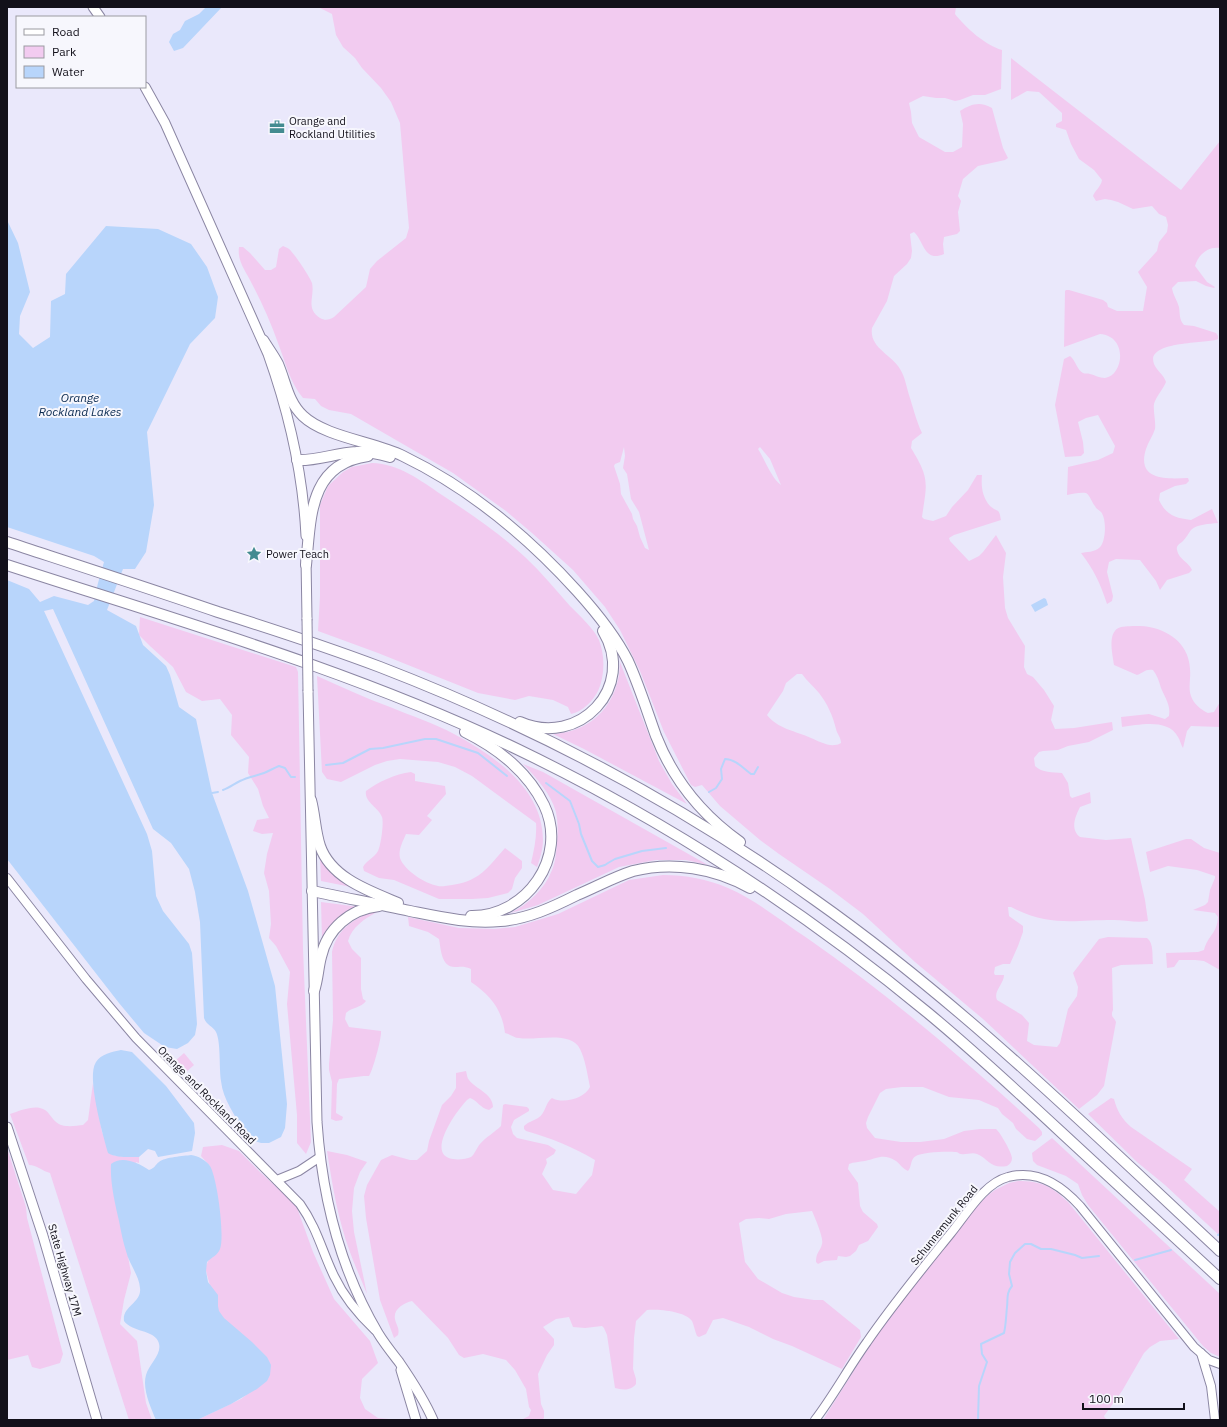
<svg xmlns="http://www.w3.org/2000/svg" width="1227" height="1427" font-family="'IBM Plex Sans',sans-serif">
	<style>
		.green { fill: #f2cbf0; fill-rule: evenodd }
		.water { fill: #b8d5fb }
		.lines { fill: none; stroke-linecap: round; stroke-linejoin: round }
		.stream { stroke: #b8d5fb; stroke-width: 2 }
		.secondary-casing { stroke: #8b86a3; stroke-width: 10 }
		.primary-casing { stroke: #8b86a3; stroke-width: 11 }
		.highway-casing { stroke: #8b86a3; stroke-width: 12 }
		.secondary { stroke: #fff; stroke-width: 8 }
		.primary { stroke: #fff; stroke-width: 9 }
		.highway { stroke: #fff; stroke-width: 10 }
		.primary-bridge-casing { stroke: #8b86a3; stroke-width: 11; stroke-linecap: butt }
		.primary-bridge { stroke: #fff; stroke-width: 9 }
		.labels { text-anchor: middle; stroke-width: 4; stroke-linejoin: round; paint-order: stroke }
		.poi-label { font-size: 11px; fill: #12101a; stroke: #f7f7fd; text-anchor: start }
		.street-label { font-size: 11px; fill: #12101a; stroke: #f7f7fd }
		.water-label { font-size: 12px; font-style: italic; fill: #0a2a50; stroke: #f7f7fd }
	</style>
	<rect width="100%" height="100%" fill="#eae8fb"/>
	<g class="green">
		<path d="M318,7H956L955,14C966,28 985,45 1002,50L1001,89L985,95H973L960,100L955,101L945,98H936L923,96L909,103L911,112L912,123L919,137L945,152H953L962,147L963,124L960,111C971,104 980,101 992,108L1003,148L1008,158L1005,160L978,166L963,179L958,196L961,201L958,212L960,231L957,234L944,237L943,244L944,254C924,263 924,241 914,232L910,234L912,251L911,258L907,264L894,276L887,301L872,328C869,348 891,354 900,369C905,377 906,385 909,395C913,407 916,420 922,433L912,441L911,448C930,479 927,482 922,517L924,519L933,521L946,516L952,507L968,490L977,475H982C981,486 982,497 990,506C998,513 999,507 1001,520L954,535L949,538L950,541L969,561L979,556L983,552L996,535L1006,553L1003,577L1005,608L1008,618L1025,646L1024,667L1027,674L1033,677L1044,690L1054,706L1051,720L1055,729L1074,728L1112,722L1113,730L1089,742L1068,746L1058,750L1043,751L1039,752L1034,758L1035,766C1042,773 1053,772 1062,773L1068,783L1070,796L1072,798L1090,792L1091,803L1080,807C1075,817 1070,829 1080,837L1106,840L1131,838L1145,900L1148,921C1137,923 1124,920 1114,920C1072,920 1050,927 1011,907H1008L1009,916L1023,926V932L1018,946L1010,964H1003L995,967L994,973L995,975H1004C1004,984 993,991 997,1000L1022,1015L1029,1023L1027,1041L1034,1045L1057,1047L1060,1043L1068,1009L1077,996L1078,987L1073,973L1099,939L1108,937L1147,938C1154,943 1152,956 1153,964L1121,965L1112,968L1113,1010C1110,1017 1114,1017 1116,1022L1104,1086L1097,1095L1079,1109L983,1019L915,962L863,914L830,889L779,854L760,840L720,806L702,785L695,787L691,785L664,732L640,671L620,630L605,607L573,570L532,533L506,511L453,473L351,414L329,410L321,406L315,399L303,398C290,383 285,361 278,343C271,323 262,303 252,284C246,271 237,262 239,247H243L250,253L265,270H271L276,267L279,249L283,246C285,247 288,248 289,249C294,253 310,277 312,283C315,297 305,308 320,318C325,321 329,320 334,317L366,287L370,269L377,261L406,238L409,228L400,123L391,102L381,88L362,68L355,58L343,47L336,35L332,14ZM624,447L625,456L623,468L627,474L631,499L639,512L649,550L645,548L640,537L637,526L633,519L632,514L621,494L620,484L614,466L615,464L620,462ZM760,447L770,459L781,485C772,479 764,458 758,449ZM797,674H802C807,681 813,686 819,693C827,703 833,716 836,729C837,734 841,737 841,743C839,744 837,745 835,745C827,746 818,741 811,738C796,731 778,729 767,715L783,691L786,683Z"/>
		<path d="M1011,58L1181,190L1220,141V248C1208,246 1198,255 1195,266L1207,282L1215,287L1214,288L1206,286L1196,281L1178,282L1172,288C1173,295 1177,300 1179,307C1180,313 1179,320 1184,325L1194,326L1216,333L1218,336V339C1208,344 1145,340 1154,364C1157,371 1164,375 1166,382C1163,389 1156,397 1154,404C1153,411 1156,422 1155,429C1153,436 1148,442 1146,449C1136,481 1167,479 1188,478L1189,481L1186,484L1175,486L1160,493L1159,500C1166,515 1175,518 1191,520L1212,509L1218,523C1209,524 1197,524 1191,530C1188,534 1186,538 1183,541C1180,544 1176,545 1177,550C1179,560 1189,562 1192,570L1189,573L1167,580L1160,590L1156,581L1140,560L1116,559L1109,562L1107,572L1113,596L1112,601L1107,604C1100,583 1094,570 1081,553C1086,552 1095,552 1099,548C1106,543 1107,519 1101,512C1099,510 1096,509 1095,506C1092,503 1090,495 1086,493C1080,492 1073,494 1067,495L1068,467L1098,460L1113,453L1115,446L1098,415L1086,418L1078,422L1083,442L1084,453L1081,456L1065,457L1055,405L1064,359L1070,356C1076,361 1077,370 1083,373C1085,374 1088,373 1090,374C1095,375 1099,378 1105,378C1124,375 1128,336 1100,334L1064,347L1065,291L1066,290H1069L1103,300L1107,303L1108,307L1117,311H1143L1147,287L1138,272L1157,251L1159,242L1167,232L1168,225L1166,217L1159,214L1152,206L1133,209L1118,202L1111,200L1105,199L1096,201L1093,196C1095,190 1101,187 1102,180L1094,170L1079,159L1071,144L1066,130L1056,127V124L1062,121V113L1039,92L1027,91L1011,100Z"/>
		<path d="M372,463C399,464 420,480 442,495C471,514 499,533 525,557C541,572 555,589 570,606C579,615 594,629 599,640C605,655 605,676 598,691C593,701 582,712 571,714L568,707L553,700L529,696L515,700L478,693L378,653L318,631L320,596V505L328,486L343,472L352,467Z"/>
		<polygon points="140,617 296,667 298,672 303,949 311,1142 306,1154 297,1143 297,1115 287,1004 290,972 276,946 269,938 271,924 269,891 264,873 267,854 273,833 262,834 253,831 257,820 269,818 263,806 258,789 248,773 249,757 231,735 232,715 220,699 202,701 186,692 173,667 150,646 139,635"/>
		<path d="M1140,626C1165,627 1189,642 1190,669C1191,678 1188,688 1191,696C1193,703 1201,710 1208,713L1214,712L1220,702V727L1191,726L1187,731L1183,748C1181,745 1180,740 1178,737C1168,718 1139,725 1122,727L1121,717L1149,714L1165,719L1169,716C1171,705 1165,698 1161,688C1159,681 1157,675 1153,670C1144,669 1144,673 1137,675L1114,665C1113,655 1106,631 1121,627C1126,626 1134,626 1140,626Z"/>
		<path d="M620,662L659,761L672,784L687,804L584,749L553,734C593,732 620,702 620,662Z"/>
		<path d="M317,676C342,687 365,698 390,707C411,716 434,723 454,734C495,756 543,789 543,840C543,849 540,859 537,867L531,863C534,850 537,837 536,823L472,776L455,767L438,762L400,759L387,761L375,765L341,782L327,779L322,772Z"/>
		<path d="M523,764L543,772L708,865L686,860H656L619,867L538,905L511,913C528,904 545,889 552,870C556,861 556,852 557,843C558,833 558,822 556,812C551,794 536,777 523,764Z"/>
		<path d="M411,772L415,774V781L445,786L446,794L427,816L432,820L419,835L406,834C403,841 398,850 400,858C404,871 432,889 445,886C454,885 466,883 474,878C486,872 496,858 505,848L522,861V868L515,878L512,889L508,893L488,898L472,899H439L394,880L379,878L364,871L363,867C367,860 374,858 378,851C381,845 384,822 382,817C378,807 364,802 366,791C378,782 395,774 411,772Z"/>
		<path d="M1186,839H1191L1204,848L1220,853V970L1204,961L1195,960H1179L1174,967L1167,968L1166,953L1198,952L1204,950C1208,935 1217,934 1218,917L1215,913L1193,910L1205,905L1208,902L1210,890L1215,878V876L1197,870L1168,866L1150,872L1146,852Z"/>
		<polygon points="320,856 356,888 321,881"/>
		<path d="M663,875C686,875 707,879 728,888C756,900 781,921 807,938C889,995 965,1060 1039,1128L1042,1132V1135L1035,1141L1027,1139L1016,1129L1013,1123L1002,1114L998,1108L993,1106L979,1100L949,1097L923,1087H902L886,1089L880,1093L868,1117L866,1123L867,1128L875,1138L901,1142H920L944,1139L964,1131L980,1129H996C1000,1132 1012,1153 1012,1158C1012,1162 1010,1164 1007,1166C990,1169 989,1159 977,1154C972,1152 966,1155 961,1154C959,1154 958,1152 956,1152C948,1151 921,1152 916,1156C910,1159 912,1167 908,1171C903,1169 900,1164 896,1161C884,1153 877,1158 865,1161C859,1162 854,1162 849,1164L848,1169L858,1183L860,1206L863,1212L877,1224L878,1227L868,1241L859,1245L856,1251L850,1256L846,1257L838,1256L837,1260L824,1261L818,1264L816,1262C816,1252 820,1252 822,1244C824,1238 815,1218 812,1211L786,1214L769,1219L759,1218L746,1219L739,1223L745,1262L758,1279L782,1293L794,1297L814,1300H823L860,1330L861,1337L842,1369L792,1346L773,1339L749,1327L723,1318L713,1320L706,1334L699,1337L697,1336C695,1332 694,1325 692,1321C685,1311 658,1309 647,1310L636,1321L634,1338L633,1369L636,1379V1384C631,1391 622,1390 615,1388L607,1335L604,1328L602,1326L585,1328L573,1327L569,1317L556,1319L543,1327L554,1339V1345L547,1355L538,1374L541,1404L544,1411V1418L542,1420H521L529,1416L531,1410L529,1407L526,1389L515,1370L506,1360L483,1354L464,1358L459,1355L448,1338L412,1301C404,1303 393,1309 395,1319C396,1325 400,1328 398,1335L394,1338L380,1300L366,1218L364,1196L367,1185L381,1160L392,1155L410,1160H417L427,1151L429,1141L442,1105L451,1096L456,1088V1073L466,1071C467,1074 467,1078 469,1080C476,1089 493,1094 493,1107L489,1110C480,1108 478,1101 470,1098L467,1100C458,1109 424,1155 453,1159C458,1160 467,1159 471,1157C475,1154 477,1147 480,1144C486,1137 495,1132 501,1126L503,1105L505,1104L527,1107L529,1109V1111L514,1120L511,1127L513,1134L517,1138L548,1145L556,1150L554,1154L546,1159L547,1163L542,1174L553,1190L576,1194L592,1175L595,1160C573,1147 551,1138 526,1131L524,1129V1126C528,1122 533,1121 538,1118C546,1113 545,1103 552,1098C563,1104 584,1099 590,1087L589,1082C587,1072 585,1059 580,1049C571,1030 536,1041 519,1038C514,1038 510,1034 505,1033C502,1009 490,995 471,982V969C463,966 463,967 456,967C441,968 441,949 439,939L428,932L409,926L408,917L459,928L494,929L515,927L558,914L629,880Z"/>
		<path d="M321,902L360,907C342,917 333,921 322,940Z"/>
		<path d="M377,910V912C364,919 352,927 348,941L352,949L361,958V989L363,999L366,1001C361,1008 352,1007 346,1013L345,1019L349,1027L381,1031C382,1037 373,1070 369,1076H364L339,1079L337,1084L336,1113L343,1117L342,1120L336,1121L331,1119L332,1082L329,1070V1064L333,1020L332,952C337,928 355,918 377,910Z"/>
		<polygon points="184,1053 194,1065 185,1073 175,1061"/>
		<path d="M93,1083L102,1132L112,1155L126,1157H139V1163L136,1162L122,1223L131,1273L124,1300L120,1324L137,1341L146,1403L152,1420H129L50,1173C42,1171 37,1165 29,1165L10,1114C19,1111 31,1106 40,1108C49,1110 50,1117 56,1122C62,1128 75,1126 83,1125L88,1120Z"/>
		<path d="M1111,1098L1114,1099C1117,1111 1122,1119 1131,1127L1192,1169L1184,1180L1220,1212V1236L1165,1185L1137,1162L1088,1114Z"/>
		<polygon points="1052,1138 1220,1294 1220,1357 1211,1353 1203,1346 1088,1205 1082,1195 1078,1184 1066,1176 1037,1165 1033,1161 1032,1153"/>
		<polygon points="222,1145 239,1151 260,1172 296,1205 313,1252 334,1299 370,1341 378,1363 362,1379 360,1398 365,1409 378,1418 400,1420 197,1420 241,1399 262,1383 219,1319 206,1271 206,1266 209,1259 210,1166 201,1156 203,1147"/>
		<polygon points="7,1148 26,1207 27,1218 63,1354 60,1363 40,1369 32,1367 28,1355 7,1360"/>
		<path d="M327,1151L347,1155L367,1162L360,1172L354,1188L352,1211L354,1232L367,1294C358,1272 348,1250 342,1227C335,1202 331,1176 327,1151Z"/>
		<path d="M1018,1181C1041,1181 1051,1186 1068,1202L1179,1339L1160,1341L1150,1347L1144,1353L1122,1391L1104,1416L1105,1418L1109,1420H823L875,1337L967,1217L987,1196L995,1190L1009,1183Z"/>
	</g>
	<g class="water">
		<polygon points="206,7 222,7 183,48 174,51 169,42 173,34 180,30 185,21 199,14"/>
		<path d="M7,220L18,243L30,292L20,316L19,334L33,348L50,337L51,301L65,294L66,274L106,226L158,229L191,244L207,267L218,297L215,318L190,344L147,432L154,505L146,552L135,569H123L107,610L136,626L143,645L166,666L170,675L179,707L196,719L212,793L248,891L275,986L287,1104L285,1128L281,1137L269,1143H261L252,1140L248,1141C245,1138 245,1135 243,1131C235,1114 223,1100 221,1081C219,1068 221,1042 216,1032C213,1026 207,1026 204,1018L200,922L195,892L189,869L171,843L153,829L53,609L44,611L147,834L152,851L156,896L163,911L189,944L192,953L197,1024L195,1035L188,1043L177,1049L165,1047L144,1033L119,1003L7,859V580L29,589L40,602L54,596L88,605L94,601L98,583L104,562L94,556L7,527Z"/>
		<polygon points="1044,598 1046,599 1048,605 1035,612 1031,605"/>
		<path d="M121,1050L132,1052L166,1086L194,1123L195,1133L192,1151L158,1157L155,1151L148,1149L139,1157C129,1157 116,1158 108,1153C103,1135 86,1076 96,1062C101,1054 112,1052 121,1050Z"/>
		<path d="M191,1155C198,1156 206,1160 210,1166C217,1177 225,1236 220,1249C218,1255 212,1257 207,1262L206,1271L208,1282L218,1295V1306L219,1311L224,1318L252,1342L267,1357L271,1365L270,1375L267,1381L257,1389L231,1404L197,1420H156C151,1408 142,1389 146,1375C149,1364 164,1353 158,1341C153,1330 132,1332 124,1321C122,1306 142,1303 140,1288C139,1275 129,1264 126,1251C123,1242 121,1231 119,1221C115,1203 110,1183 111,1164C122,1155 139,1163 149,1170C155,1168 155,1165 159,1162C165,1157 184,1156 191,1155Z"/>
	</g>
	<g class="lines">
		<g class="stream">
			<polyline points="326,765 343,763 370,749 383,748 425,739 436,739 478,753 507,776"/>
			<polyline points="546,783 570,801 579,824 581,834 592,861 598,867 605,865 608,863 615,859 642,851 666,848"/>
			<path d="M223,790C229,788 234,784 240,781C248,777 256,776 264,773C269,771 274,768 279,766L285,768L291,777H295"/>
			<path d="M709,792L716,788L722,779L721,769L725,759C735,759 743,768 751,774H754L758,767"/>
			<polyline points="212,793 218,792"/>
			<polyline points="1218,1235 1220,1234"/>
			<polyline points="1135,1260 1171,1250"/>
			<path d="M978,1420L979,1386L987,1362L982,1354L981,1344L1004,1333C1006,1325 1006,1316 1007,1307C1008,1299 1006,1293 1012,1286L1009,1274L1010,1262L1015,1253L1025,1244H1031L1041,1249H1051L1075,1255L1082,1258L1099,1256"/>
		</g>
		<g class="secondary-casing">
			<g id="secondary">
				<path d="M7,878L86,979L136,1038L300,1204C317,1228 322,1251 334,1276C344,1297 358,1314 375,1330"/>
				<polyline points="277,1180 299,1171 320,1157"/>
				<polyline points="1201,1353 1211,1386 1215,1420"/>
				<path d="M815,1420C834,1395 849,1367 867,1342C893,1304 922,1269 951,1233C966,1215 984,1183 1008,1177C1037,1169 1062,1186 1080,1206L1194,1347L1209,1360L1220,1364"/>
			</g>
		</g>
		<g class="primary-casing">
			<g id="primary">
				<polyline points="93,7 100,17"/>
				<path d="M145,87L165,123L268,354C289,413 303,474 306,536"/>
				<polyline points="306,559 307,619"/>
				<path d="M308,691L317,1122C322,1195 340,1269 378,1333C384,1343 392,1353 399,1362C412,1381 424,1399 433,1420"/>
				<polyline points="7,1127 43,1236 97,1420"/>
				<polyline points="401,1370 416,1420"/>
			</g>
		</g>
		<g class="highway-casing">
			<g id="highway">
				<path d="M263,340C268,348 274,356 278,364C286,383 288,402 303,416C325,437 375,442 403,456C469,488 528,537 577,591C596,612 615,635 628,661C639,685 647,711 656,736C673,779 702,815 740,842"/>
				<path d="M297,460C317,461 336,453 356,452C368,451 379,454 390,457"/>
				<path d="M7,542C77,565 148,588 218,612C272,629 327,647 380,667C533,726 681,804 815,900C961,1003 1089,1129 1220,1251"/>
				<path d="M7,565C179,621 355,671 519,750C666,821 803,910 928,1013C974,1051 1018,1092 1062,1133C1115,1182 1167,1230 1220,1279"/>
				<path d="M306,565C311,519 308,464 368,456"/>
				<path d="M520,722C579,748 637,687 603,631"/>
				<path d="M465,732C497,748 528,772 544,805C569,857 526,917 471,916"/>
				<path d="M311,800C315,815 315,831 320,846C331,878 369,891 398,903"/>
				<path d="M312,891C345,898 378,904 410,911C440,917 470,924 500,921C528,919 553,907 577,895C596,887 614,877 633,871C672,861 715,868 750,888"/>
				<path d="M314,991C318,979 318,968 321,957C327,929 350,909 379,906"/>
			</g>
		</g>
		<use href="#secondary" class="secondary"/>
		<use href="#primary" class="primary"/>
		<use href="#highway" class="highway"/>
		<g class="primary-bridge-casing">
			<polyline id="primary-bridge" points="307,619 308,691"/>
		</g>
		<use href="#primary-bridge" class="primary-bridge"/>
	</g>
	<defs>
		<g id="office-bare" transform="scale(1.2)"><path d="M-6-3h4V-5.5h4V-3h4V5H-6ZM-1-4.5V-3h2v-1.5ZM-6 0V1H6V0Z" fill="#438b90" stroke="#f7f7fd" stroke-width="2.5" paint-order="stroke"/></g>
		<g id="sight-bare" transform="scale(1.2)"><path d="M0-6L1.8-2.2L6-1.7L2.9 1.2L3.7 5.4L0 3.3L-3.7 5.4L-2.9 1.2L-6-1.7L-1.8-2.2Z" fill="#438b90" stroke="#f7f7fd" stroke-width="2.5" paint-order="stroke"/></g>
	</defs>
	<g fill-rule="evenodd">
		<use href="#office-bare" x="277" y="127"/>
		<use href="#sight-bare" x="254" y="554"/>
	</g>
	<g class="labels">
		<g class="poi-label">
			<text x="289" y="125">Orange and<tspan x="289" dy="13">Rockland Utilities</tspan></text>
			<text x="266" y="558">Power Teach</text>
		</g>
		<g class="street-label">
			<text transform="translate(207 1095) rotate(45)" y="4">Orange and Rockland Road</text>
			<text transform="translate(944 1225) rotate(-51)" y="4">Schunnemunk Road</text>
			<text transform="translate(65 1270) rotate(74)" y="4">State Highway 17M</text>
		</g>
		<g class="water-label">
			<text x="80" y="402">Orange<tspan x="80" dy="14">Rockland Lakes</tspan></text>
		</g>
	</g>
	<rect width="1227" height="1427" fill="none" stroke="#12101a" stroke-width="16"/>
	<rect x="16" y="16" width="130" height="72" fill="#f7f7fd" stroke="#9b9ba2"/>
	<rect x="24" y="29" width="20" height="6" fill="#ffffff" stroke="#9b9ba2"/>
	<text x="52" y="36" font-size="12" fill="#12101a">Road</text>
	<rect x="24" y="46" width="20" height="12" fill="#f2cbf0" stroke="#9b9ba2"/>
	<text x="52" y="56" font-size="12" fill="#12101a">Park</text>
	<rect x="24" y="66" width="20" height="12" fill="#b8d5fb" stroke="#9b9ba2"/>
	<text x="52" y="76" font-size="12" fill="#12101a">Water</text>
	<path d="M1083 1403v6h101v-6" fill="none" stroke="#12101a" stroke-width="2"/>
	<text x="1089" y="1403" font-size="12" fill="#12101a" stroke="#f7f7fd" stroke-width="3" paint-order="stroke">100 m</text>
</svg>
